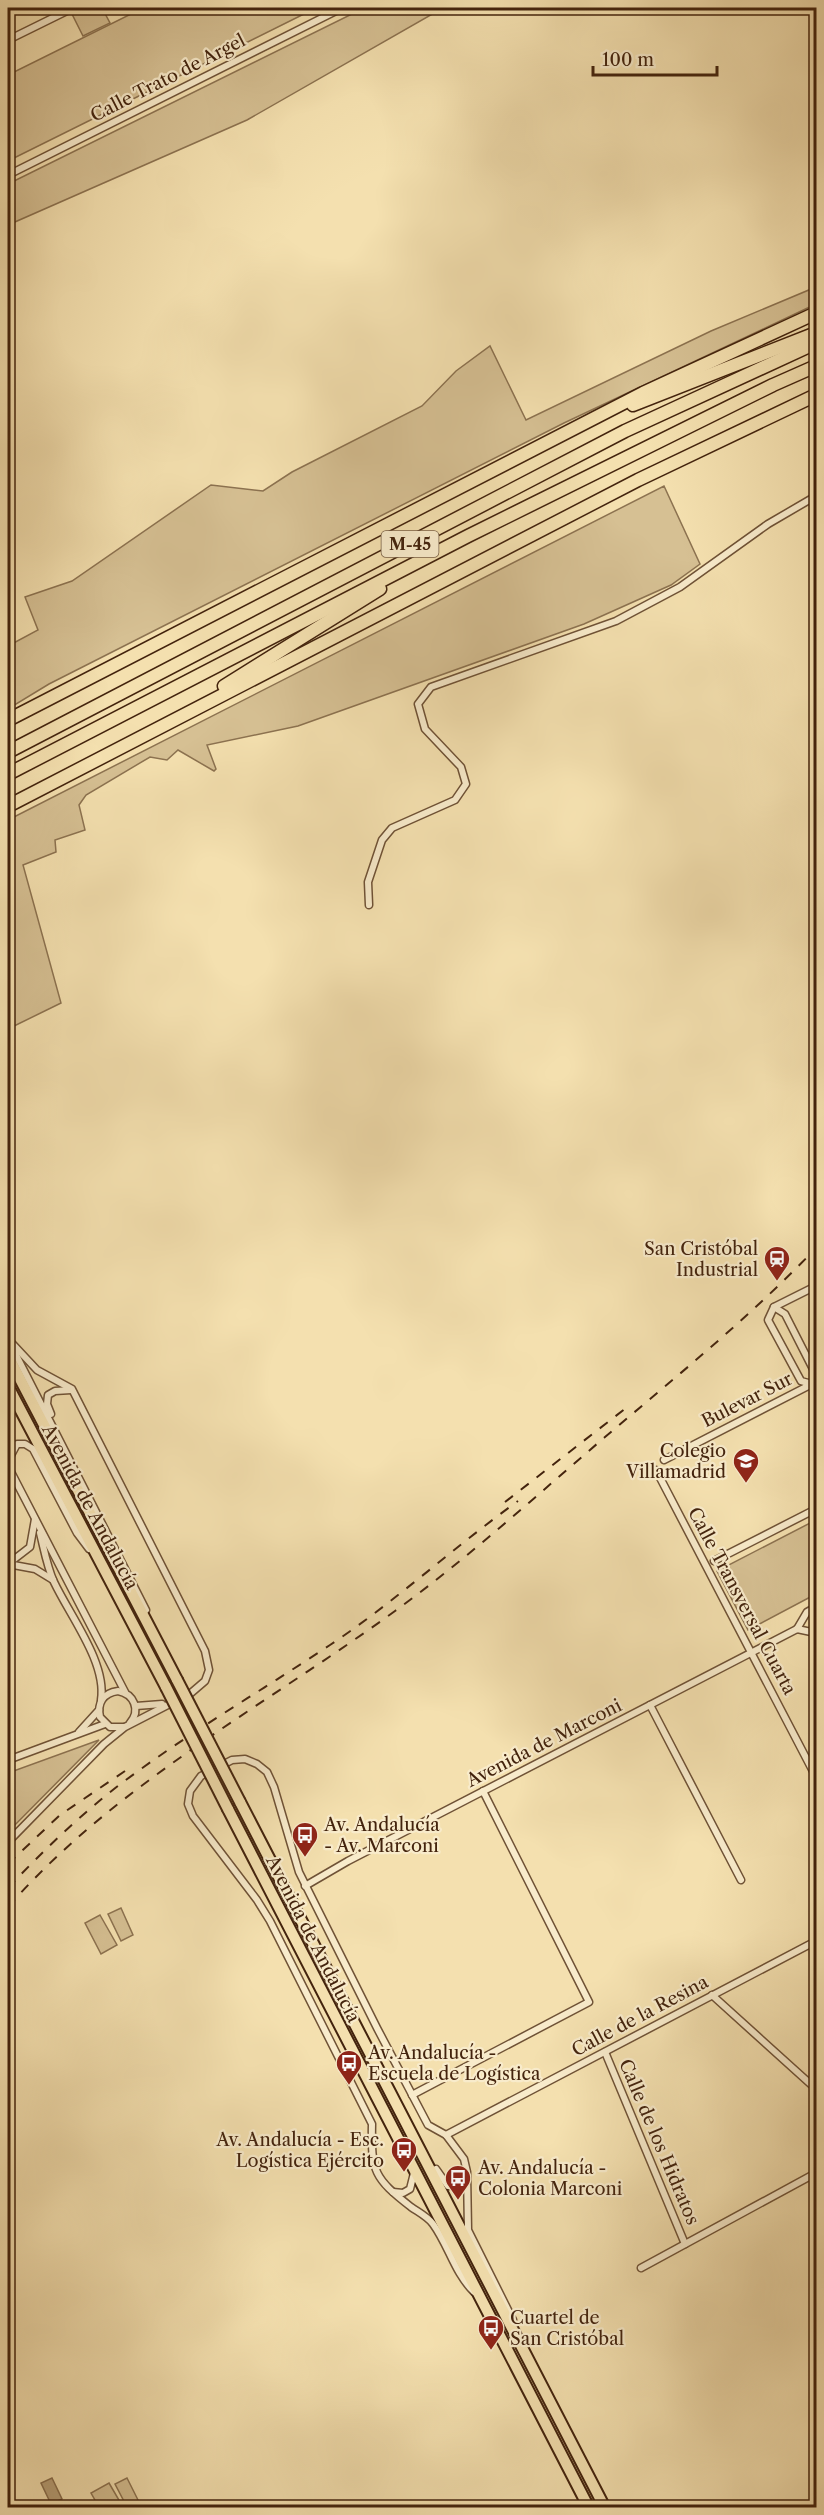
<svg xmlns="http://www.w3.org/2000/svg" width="824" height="2515" font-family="'Libre Caslon Text',serif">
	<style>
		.green { fill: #d6c093; stroke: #8c7250; stroke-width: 1.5 }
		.water { fill: #b8a078; stroke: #896e4d; stroke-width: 1.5 }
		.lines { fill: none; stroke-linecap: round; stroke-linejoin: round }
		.minor-casing { stroke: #6f5236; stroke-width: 9 }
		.primary-casing { stroke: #43230d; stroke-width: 14 }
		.motorway-casing { stroke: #43230d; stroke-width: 15 }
		.minor { stroke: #f8ebcb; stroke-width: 6 }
		.primary { stroke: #f4e0af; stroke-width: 10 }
		.motorway { stroke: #f4e0af; stroke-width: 12 }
		.rail { stroke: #43230d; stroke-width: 2; stroke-dasharray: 10 10; stroke-linecap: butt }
		.primary-bridge-casing { stroke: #43230d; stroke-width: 14; stroke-linecap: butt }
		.primary-bridge { stroke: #f4e0af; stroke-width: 10 }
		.labels { text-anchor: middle; stroke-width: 4.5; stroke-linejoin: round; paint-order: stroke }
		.shield { fill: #f8ebcb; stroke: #795f46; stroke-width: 1.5 }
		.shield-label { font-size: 16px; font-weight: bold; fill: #43230d }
		.street-label { font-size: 18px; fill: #43230d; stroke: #f8ebcb }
		.poi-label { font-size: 18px; fill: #43230d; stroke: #f8ebcb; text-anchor: start }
	</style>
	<rect width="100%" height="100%" fill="#f4e0af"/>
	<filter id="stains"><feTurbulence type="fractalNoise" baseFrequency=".00333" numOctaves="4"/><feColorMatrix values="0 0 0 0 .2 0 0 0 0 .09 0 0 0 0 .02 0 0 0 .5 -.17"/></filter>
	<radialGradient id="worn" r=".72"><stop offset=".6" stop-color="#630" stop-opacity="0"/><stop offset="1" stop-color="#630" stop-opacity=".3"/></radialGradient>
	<g class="green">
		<polygon points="85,8 102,8 110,23 83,36 72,14"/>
		<polygon points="143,8 316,8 8,161 8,75"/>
		<polygon points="364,8 443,8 247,120 8,225 8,184"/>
		<polygon points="816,287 816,304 564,423 49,684 8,709 8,646 38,630 25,597 72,581 211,485 263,491 292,472 422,406 456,371 490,346 526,420 711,331"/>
		<polygon points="664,486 700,564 671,585 584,624 298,726 207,745 216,769 214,771 178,750 167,760 150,757 86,795 79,805 85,830 55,840 56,852 23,865 61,1003 8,1029 8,820"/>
		<polygon points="814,1521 816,1526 816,1594 748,1630 717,1571"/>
		<polygon points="99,1740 8,1832 8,1773"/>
		<polygon points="121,1908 133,1935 121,1941 108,1914"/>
		<polygon points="100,1915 117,1945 101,1954 85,1923"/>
		<polygon points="127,2478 140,2504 127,2507 115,2484"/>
		<polygon points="109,2483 123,2507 99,2507 91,2493"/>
	</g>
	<polygon class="water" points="52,2478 62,2499 51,2504 41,2483"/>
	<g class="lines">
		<g class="minor-casing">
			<g id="minor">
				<polyline points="8,40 73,8"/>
				<polyline points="8,175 342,8"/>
				<polyline points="369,905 368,882 382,840 392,828 455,800 466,784 461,767 425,729 418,704 431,687 616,621 680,587 768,524 816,496"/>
				<polyline points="774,1307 816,1286"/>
				<polyline points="13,1349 146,1610"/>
				<polyline points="812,1384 801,1381 768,1320 774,1307 785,1314 815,1373 812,1384 816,1392"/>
				<polyline points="51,1414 47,1404 48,1395 55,1391 71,1390"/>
				<polyline points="8,1423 10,1470 125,1692"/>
				<polyline points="9,1459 17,1444 25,1444 33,1449 77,1533 89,1549"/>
				<polyline points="664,1460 812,1384"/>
				<polyline points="656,1470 816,1777"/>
				<path d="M40,1533C44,1549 47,1567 54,1582C70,1616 107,1663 101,1700"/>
				<polyline points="714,1561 816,1509"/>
				<polyline points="8,1564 30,1547 35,1519"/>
				<polyline points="8,1564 35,1569 53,1580"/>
				<polyline points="797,1629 807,1612 816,1607"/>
				<polyline points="797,1629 816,1633"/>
				<polyline points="650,1705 741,1880"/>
				<polyline points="136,1706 162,1704"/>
				<path d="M124,1727H110L100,1717C97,1703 103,1693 118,1691C134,1694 141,1710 130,1723"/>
				<polyline points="79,1732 99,1710"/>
				<polyline points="8,1760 105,1724"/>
				<polyline points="8,1842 104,1744 125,1727 191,1693 205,1681 209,1670 205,1651 72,1389 37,1370 9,1340"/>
				<polyline points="305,1886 348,1861 797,1629"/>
				<polyline points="712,1995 816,2089"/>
				<polyline points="605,2052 685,2244"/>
				<polyline points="412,2095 589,2002 483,1791"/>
				<polyline points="446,2135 816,1941"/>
				<polyline points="436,2169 448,2186 461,2185 467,2177"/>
				<polyline points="393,2192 403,2193 410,2189 414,2173"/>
				<polyline points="641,2268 816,2173"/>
				<path d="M474,2292C454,2272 449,2246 433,2224C428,2217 418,2212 411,2207C374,2178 371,2172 372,2124L270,1921L257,1900L193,1816L188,1804L190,1791L201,1776L232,1760L245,1759L257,1764L267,1772L274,1787L299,1872L377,2028L428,2125L446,2135L464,2159L467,2172L468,2230L513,2320"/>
			</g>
		</g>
		<g class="primary-casing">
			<g id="primary">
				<polyline points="8,1356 177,1680"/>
				<polyline points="8,1386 166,1687"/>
				<polyline points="240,1802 605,2508"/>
				<polyline points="228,1809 589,2508"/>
			</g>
		</g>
		<g class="motorway-casing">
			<g id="motorway">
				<polyline points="633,405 816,333"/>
				<polyline points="224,686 380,589"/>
				<polyline points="8,720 643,393 816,313"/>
				<polyline points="8,752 625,431 816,343"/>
				<polyline points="8,774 468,536 773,385 816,366"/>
				<polyline points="8,806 638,480 816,395"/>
			</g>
		</g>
		<use href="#minor" class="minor"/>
		<use href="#primary" class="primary"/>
		<use href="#motorway" class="motorway"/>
		<g class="rail">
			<polyline points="505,1502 626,1408"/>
			<polyline points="8,1864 60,1815 125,1771"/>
			<path d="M8,1888C41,1853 76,1819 114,1789C183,1736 258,1693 330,1645C396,1601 454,1547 518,1501"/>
			<path d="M8,1907C116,1784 263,1707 395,1611C468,1558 536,1496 605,1437C677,1376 751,1316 816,1248"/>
		</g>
		<g class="primary-bridge-casing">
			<g id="primary-bridge">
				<polyline points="177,1680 240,1802"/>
				<polyline points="166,1687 228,1809"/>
			</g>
		</g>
		<use href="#primary-bridge" class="primary-bridge"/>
	</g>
	<defs>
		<g id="station-pin" transform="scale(1.35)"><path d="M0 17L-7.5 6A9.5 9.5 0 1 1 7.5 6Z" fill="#8f2418" stroke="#f8ebcb"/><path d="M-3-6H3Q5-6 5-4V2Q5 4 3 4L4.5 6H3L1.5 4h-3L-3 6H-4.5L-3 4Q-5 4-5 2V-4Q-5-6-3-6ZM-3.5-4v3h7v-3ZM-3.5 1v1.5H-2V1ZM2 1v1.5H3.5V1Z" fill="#fff"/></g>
		<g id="school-pin" transform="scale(1.35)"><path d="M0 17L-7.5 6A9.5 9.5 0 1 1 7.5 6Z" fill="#8f2418" stroke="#f8ebcb"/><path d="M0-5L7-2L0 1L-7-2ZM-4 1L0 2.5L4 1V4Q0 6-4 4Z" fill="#fff"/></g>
		<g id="bus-pin" transform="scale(1.35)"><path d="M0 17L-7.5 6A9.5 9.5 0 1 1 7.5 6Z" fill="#8f2418" stroke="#f8ebcb"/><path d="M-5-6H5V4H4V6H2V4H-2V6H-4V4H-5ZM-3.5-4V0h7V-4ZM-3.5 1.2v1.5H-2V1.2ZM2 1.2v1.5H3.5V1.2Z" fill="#fff"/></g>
	</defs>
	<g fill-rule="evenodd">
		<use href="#station-pin" x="777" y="1259"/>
		<use href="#school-pin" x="746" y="1461"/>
		<use href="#bus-pin" x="305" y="1835"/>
		<use href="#bus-pin" x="349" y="2063"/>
		<use href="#bus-pin" x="404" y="2150"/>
		<use href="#bus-pin" x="458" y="2178"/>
		<use href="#bus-pin" x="491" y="2328"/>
	</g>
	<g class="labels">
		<rect class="shield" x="381.5" y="531" width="57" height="26" rx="4.5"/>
		<g class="shield-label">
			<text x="410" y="550">M-45</text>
		</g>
		<g class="street-label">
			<text transform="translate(168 78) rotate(-27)" y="6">Calle Trato de Argel</text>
			<text transform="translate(747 1400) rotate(-27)" y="6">Bulevar Sur</text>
			<text transform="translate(90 1507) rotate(62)" y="6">Avenida de Andalucía</text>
			<text transform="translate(742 1601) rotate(62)" y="6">Calle Transversal Cuarta</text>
			<text transform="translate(544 1743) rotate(-27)" y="6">Avenida de Marconi</text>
			<text transform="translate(313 1939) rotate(63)" y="6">Avenida de Andalucía</text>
			<text transform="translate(640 2016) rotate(-28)" y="6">Calle de la Resina</text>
			<text transform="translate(659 2142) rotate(67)" y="6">Calle de los Hidratos</text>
		</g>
		<g class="poi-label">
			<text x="758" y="1255" text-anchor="end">San Cristóbal<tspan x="758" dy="21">Industrial</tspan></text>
			<text x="726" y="1457" text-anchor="end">Colegio<tspan x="726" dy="21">Villamadrid</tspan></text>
			<text x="324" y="1831">Av. Andalucía<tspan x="324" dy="21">- Av. Marconi</tspan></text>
			<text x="368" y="2059">Av. Andalucía -<tspan x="368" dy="21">Escuela de Logística</tspan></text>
			<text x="384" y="2146" text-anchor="end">Av. Andalucía - Esc.<tspan x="384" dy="21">Logística Ejército</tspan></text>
			<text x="478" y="2174">Av. Andalucía -<tspan x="478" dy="21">Colonia Marconi</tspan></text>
			<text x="510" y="2324">Cuartel de<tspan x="510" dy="21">San Cristóbal</tspan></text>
		</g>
	</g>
	<rect width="824" height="2515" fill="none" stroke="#f4e0af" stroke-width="30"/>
	<rect x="9" y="9" width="806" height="2497" fill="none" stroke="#43230d" stroke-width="3"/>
	<rect x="15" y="15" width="794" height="2485" fill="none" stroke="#43230d" stroke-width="1.5"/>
	<path d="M593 66v9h124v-9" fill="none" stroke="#43230d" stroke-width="3"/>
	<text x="602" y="66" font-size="18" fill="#43230d" stroke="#f8ebcb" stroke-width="4.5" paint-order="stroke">100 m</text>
	<rect width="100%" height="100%" filter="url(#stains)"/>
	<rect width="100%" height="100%" fill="url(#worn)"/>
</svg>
